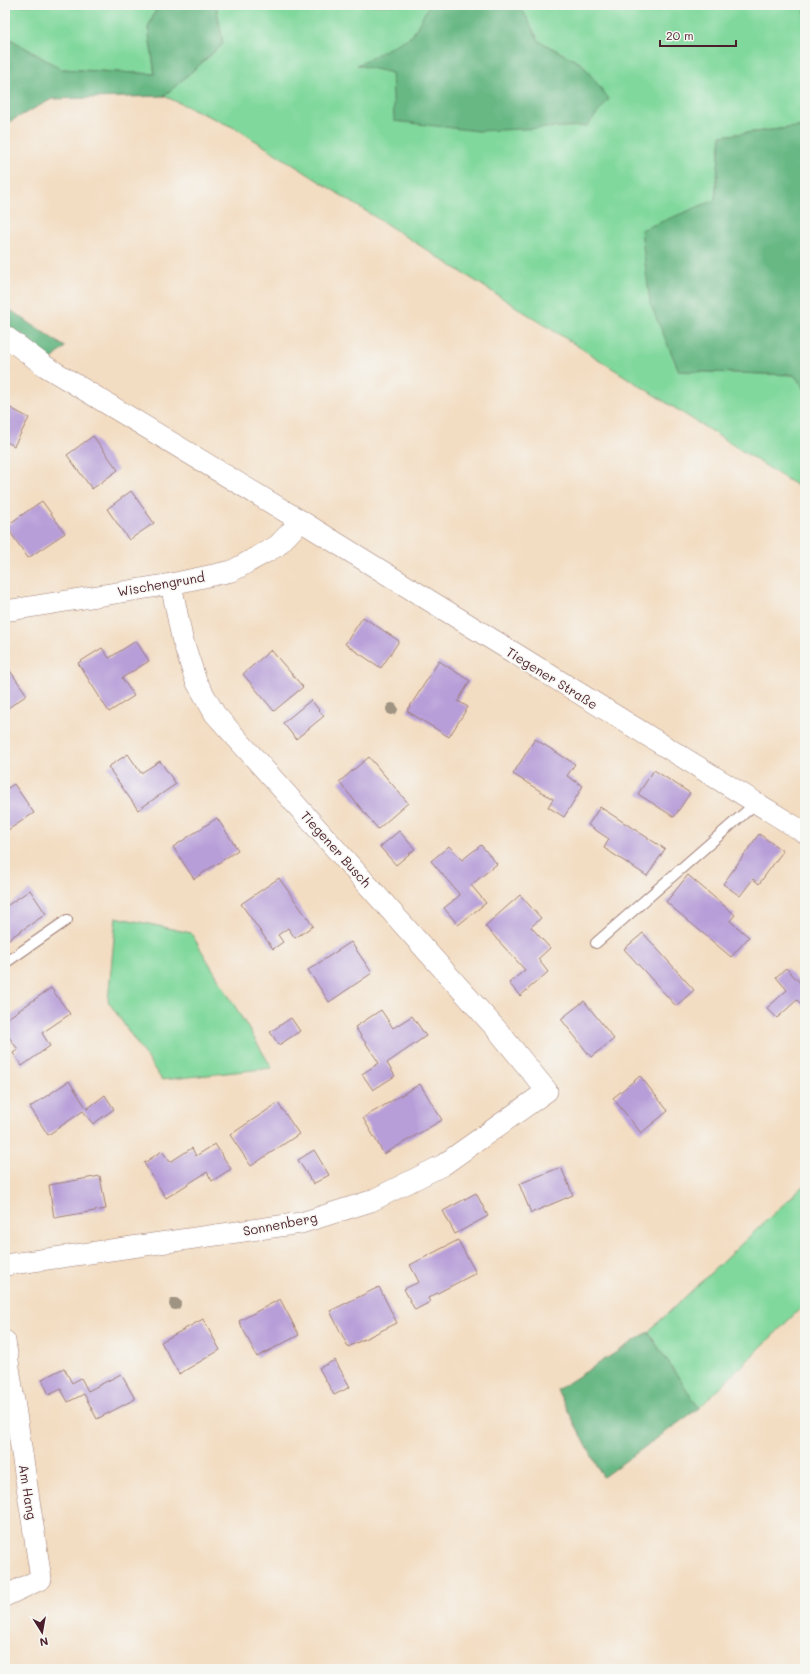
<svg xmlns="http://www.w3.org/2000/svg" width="810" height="1674" font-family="Mali,sans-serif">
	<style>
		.green { fill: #80d89c; stroke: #657c64 }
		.forest { fill: #68b884; stroke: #596c58 }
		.building { fill: #b79ed8 }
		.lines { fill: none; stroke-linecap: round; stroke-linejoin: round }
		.service-casing { stroke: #9e7e76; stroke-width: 12 }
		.minor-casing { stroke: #9e7e76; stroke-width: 22 }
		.service { stroke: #fff; stroke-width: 10 }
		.minor { stroke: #fff; stroke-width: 21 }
		.tree { fill: #9f9382 }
		.labels { text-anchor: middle; stroke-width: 3; stroke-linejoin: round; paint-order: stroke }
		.street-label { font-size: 13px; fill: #4a1f2b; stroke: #f6f6f2 }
	</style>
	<rect width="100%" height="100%" fill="#f6f6f2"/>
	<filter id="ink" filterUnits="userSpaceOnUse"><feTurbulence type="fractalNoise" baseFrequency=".025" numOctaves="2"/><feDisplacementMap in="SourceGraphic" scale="8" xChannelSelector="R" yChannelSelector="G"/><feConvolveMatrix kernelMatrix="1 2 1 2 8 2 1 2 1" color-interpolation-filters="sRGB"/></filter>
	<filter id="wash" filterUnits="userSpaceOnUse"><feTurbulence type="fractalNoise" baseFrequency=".012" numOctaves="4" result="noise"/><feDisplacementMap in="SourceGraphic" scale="16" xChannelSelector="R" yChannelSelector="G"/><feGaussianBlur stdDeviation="0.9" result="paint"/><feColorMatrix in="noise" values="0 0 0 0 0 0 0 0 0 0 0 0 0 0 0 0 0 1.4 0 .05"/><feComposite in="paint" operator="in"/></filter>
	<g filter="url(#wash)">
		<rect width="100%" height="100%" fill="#f3ddc2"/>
		<g class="green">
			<polygon points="5,5 158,5 148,28 155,74 61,69 7,37 5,32"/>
			<polygon points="216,5 805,5 805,126 721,136 715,200 679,371 794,375 805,389 805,491 237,129 164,96 223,44"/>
			<polygon points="116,917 191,933 272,1068 162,1080 108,1001"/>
			<polygon points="805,1184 805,1304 699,1408 648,1332"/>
		</g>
		<g class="forest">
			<polygon points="158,5 216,5 223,44 164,96 52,99 5,124 5,32 7,37 61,69 155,74 148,28"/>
			<polygon points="429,5 520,5 539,41 582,64 609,99 587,126 478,131 394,121 392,73 357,65 412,36"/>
			<polygon points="805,126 805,389 794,375 679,371 650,303 641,230 715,200 721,136"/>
			<polygon points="5,276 9,309 65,347 38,372 5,346"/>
			<polygon points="648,1332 699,1408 603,1477 557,1390"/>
		</g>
		<g id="blocks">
			<g class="building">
				<polygon points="5,405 29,418 14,446 5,441"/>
				<polygon points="93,436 118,470 92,489 67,455"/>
				<polygon points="131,491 154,523 129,540 107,509"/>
				<polygon points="42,501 65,533 28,558 6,526"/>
				<polygon points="363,617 399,641 381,668 345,644"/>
				<polygon points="136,641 149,661 122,678 134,696 109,712 78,663 102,648 109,658"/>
				<polygon points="271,650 303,687 274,711 243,674"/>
				<polygon points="439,661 470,681 458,701 468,707 449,737 407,711"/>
				<polygon points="6,665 27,695 5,710 5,666"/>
				<polygon points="311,700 324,716 296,739 283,723"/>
				<polygon points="535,739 575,764 567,776 583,786 564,817 548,807 553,799 513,774"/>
				<polygon points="128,754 141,773 160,761 176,784 138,810 108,767"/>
				<polygon points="369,757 408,803 378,829 339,782"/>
				<polygon points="654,770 690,793 674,817 638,794"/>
				<polygon points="14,784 34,813 5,832 5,790"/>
				<polygon points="600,807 665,849 647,876 604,848 609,839 588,825"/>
				<polygon points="217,818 238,850 194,879 173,847"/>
				<polygon points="399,831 415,849 396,865 380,847"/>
				<polygon points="759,834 783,851 759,884 753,879 740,896 723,884"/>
				<polygon points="481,845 497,864 471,885 486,903 458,925 444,908 460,895 431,861 449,846 462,860"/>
				<polygon points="688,875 735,915 730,921 749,937 731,957 666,902"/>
				<polygon points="279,878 313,926 295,938 288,928 278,935 283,942 273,949 241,904"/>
				<polygon points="30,890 46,914 6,941 5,907"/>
				<polygon points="520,895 541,918 531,927 550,948 538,959 548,972 520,996 509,983 525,970 485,926"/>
				<polygon points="643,933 694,990 676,1006 624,949"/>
				<polygon points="351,942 372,973 329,1002 308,970"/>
				<polygon points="786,968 804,987 805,986 805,1005 804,1007 797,1000 777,1018 767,1008 787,990 776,977"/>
				<polygon points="51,988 70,1014 42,1033 50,1046 22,1066 13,1053 18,1050 5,1031 5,1020"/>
				<polygon points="584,1001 614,1039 591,1057 561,1019"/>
				<polygon points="381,1010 393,1028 412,1016 426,1036 387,1063 395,1076 373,1090 362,1074 379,1063 355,1027"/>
				<polygon points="291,1018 300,1031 279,1045 270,1032"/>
				<polygon points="640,1076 668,1111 641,1133 613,1098"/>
				<polygon points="69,1081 87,1109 105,1095 114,1109 93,1124 83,1111 48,1135 30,1107"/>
				<polygon points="420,1084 442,1120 384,1154 363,1118"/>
				<polygon points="278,1103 299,1134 251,1166 230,1135"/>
				<polygon points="215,1144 231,1169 212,1181 207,1172 166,1198 144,1163 162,1151 170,1162 192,1148 196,1156"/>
				<polygon points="314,1150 329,1175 313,1184 298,1160"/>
				<polygon points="561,1167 573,1195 531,1213 519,1184"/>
				<polygon points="100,1176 106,1209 54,1218 49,1185"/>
				<polygon points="476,1193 488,1216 455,1234 443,1211"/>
				<polygon points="458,1240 476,1273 428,1298 430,1302 415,1310 404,1289 419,1282 410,1265"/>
				<polygon points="379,1287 397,1323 348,1347 330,1311"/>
				<polygon points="280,1299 299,1335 257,1357 239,1321"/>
				<polygon points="203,1319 220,1350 179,1374 161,1342"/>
				<polygon points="335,1360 350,1387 334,1395 319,1368"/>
				<polygon points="64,1368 72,1383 81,1378 88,1391 121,1374 135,1399 97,1419 84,1394 68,1402 61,1389 49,1395 42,1379"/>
			</g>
		</g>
	</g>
	<g filter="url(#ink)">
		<use href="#blocks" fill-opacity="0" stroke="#9e7e76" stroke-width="1"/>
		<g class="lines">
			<g class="service-casing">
				<g id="service">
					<polyline points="596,943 755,804"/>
					<polyline points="5,963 67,920"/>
				</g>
			</g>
			<g class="minor-casing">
				<g id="minor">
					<polyline points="5,336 45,366 301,521 805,833"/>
					<polyline points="5,611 171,584 232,571 277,546 301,521"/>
					<polyline points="5,1265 301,1223 371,1201 443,1165 547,1091 499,1032 215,714 196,681 182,638 171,584"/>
					<polyline points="5,1341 41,1579 5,1596"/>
				</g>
			</g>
			<use href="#service" class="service"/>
			<use href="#minor" class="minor"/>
		</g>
		<g class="tree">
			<circle cx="392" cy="709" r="6"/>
			<circle cx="175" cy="1304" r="6"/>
		</g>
	</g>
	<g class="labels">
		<g class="street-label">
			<text transform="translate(161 584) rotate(-10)" y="5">Wischengrund</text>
			<text transform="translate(552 678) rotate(32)" y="5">Tiegener Straße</text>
			<text transform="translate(336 849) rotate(48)" y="5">Tiegener Busch</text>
			<text transform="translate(280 1224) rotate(-11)" y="5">Sonnenberg</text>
			<text transform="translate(28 1492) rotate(81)" y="5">Am Hang</text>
		</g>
	</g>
	<rect width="810" height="1674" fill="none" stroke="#f6f6f2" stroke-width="20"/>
	<g transform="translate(42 1632) rotate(169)" stroke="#f6f6f2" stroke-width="3" paint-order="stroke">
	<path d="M0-3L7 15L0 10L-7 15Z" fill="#4a1f2b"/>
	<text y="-6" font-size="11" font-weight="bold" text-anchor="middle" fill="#4a1f2b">N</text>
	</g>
	<path d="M660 40v6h76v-6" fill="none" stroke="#4a1f2b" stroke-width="2"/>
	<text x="666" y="40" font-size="12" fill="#4a1f2b" stroke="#f6f6f2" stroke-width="3" paint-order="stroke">20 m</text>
</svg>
